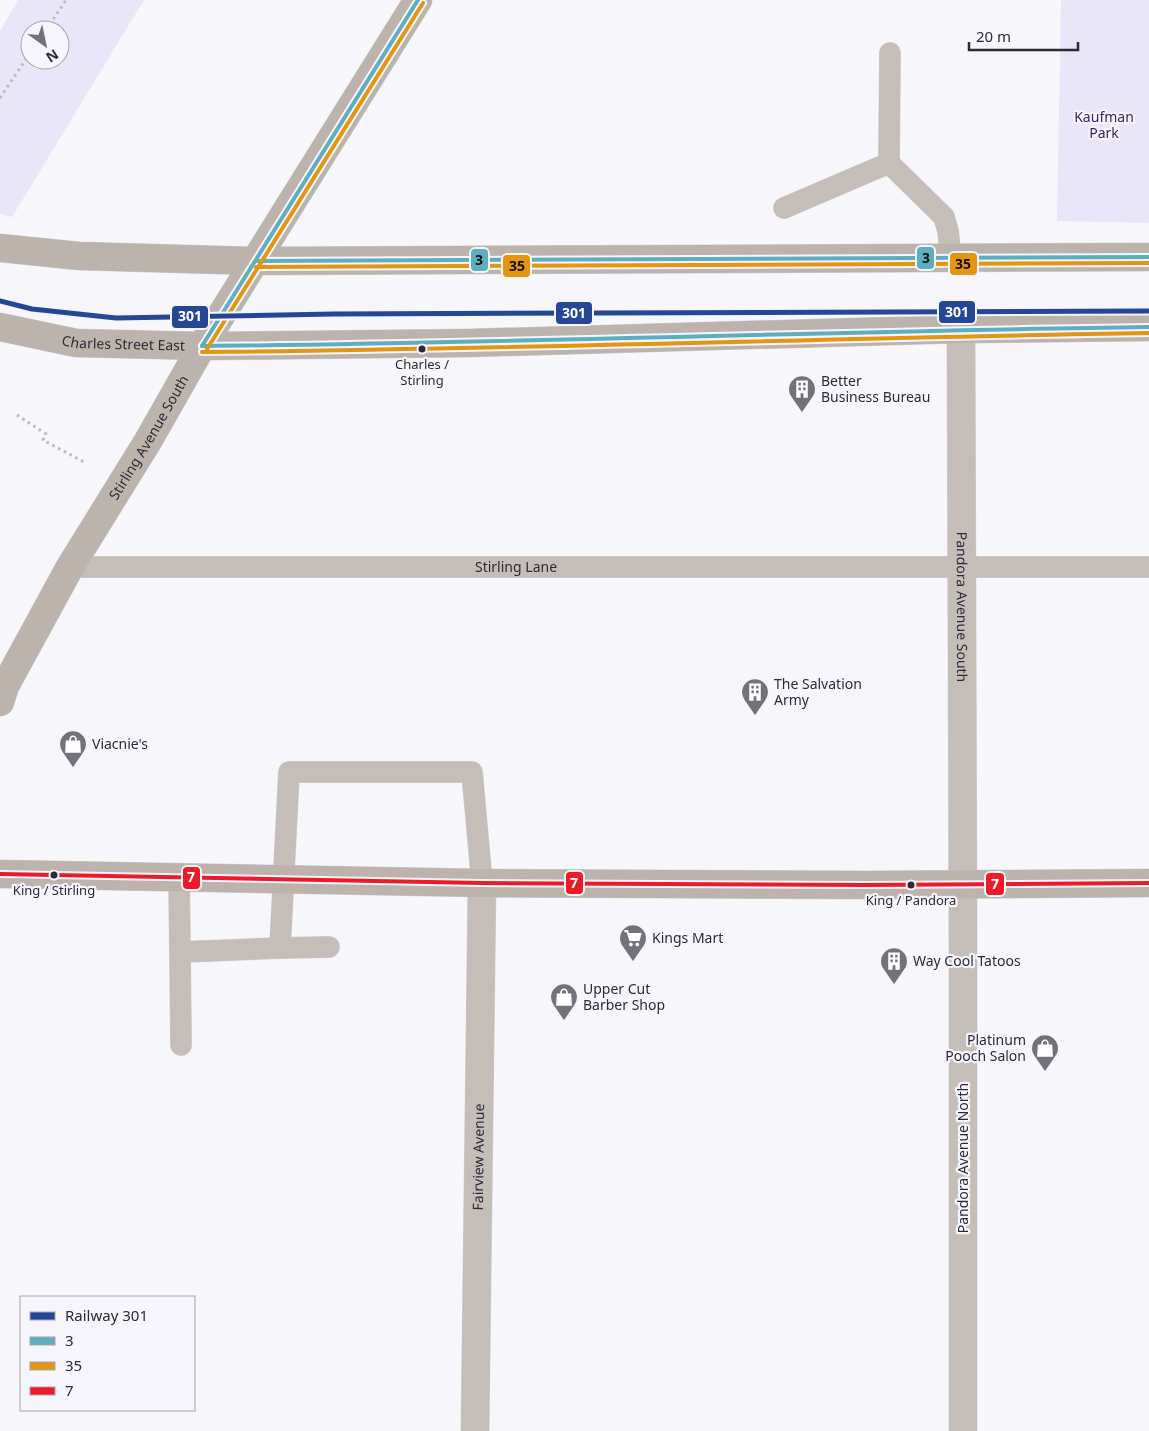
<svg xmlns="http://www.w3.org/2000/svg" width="1149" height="1431" font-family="'Noto Sans',sans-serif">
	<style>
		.green { fill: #eae6f9; fill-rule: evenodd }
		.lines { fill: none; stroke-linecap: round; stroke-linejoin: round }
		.lane-casing { stroke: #d3d2d6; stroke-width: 22 }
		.street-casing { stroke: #d3d2d6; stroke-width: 29 }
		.secondary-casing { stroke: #d3d2d6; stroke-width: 29 }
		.path { stroke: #bfbab9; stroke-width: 3; stroke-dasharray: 2.5 4; stroke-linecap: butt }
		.lane { stroke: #c5beb8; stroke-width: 21 }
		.street { stroke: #c5beb8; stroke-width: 28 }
		.secondary { stroke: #bbb3ac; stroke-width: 28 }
		.bus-1-casing { stroke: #f6f5fb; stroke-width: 8 }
		.bus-2-casing { stroke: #f6f5fb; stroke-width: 8 }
		.bus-3-casing { stroke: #f6f5fb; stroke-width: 8 }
		.bus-1 { stroke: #5faec0; stroke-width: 4 }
		.bus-2 { stroke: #e49511; stroke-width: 4 }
		.bus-3 { stroke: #ec1b29; stroke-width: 4 }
		.rail-1-casing { stroke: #f6f5fb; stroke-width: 9 }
		.rail-1 { stroke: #244895; stroke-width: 5 }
		.bus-dot { fill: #2d2a36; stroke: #f6f5fb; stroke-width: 2 }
		.labels { text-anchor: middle; stroke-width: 4.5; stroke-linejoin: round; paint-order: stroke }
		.bus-label { font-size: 13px; fill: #2d2a36; stroke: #f6f5fb }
		.park-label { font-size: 14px; fill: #3b2267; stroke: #f6f5fb }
		.street-label { font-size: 14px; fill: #2d2a36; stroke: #f6f5fb }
		.poi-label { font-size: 14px; fill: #2d2a36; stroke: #f6f5fb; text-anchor: start }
		.line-badge { stroke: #f6f5fb; stroke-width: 2 }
		.badge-label { font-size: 14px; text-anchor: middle; font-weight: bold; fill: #fff }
		.pale-badge-label { font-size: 14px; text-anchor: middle; font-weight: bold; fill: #111 }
	</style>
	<rect width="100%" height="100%" fill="#f7f6fa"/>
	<g class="green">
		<path d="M18,0H144L12,217L0,214V31ZM30,30H60V60H30Z"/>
		<polygon points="1061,0 1149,0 1149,223 1057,221"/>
	</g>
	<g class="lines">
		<g class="lane-casing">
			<g id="lane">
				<polyline points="889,163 944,217 948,231 951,258"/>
				<polyline points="784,208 889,163 890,53"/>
				<path id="s1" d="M70,567H1149"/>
				<polyline points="179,877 180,952 280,948"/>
				<polyline points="329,947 280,948 289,772 472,772 482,883"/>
				<polyline points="180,952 181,1045"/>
			</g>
		</g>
		<g class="street-casing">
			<g id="street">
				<path id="s2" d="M961,329L963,946V1431"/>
				<path id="s3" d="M475,1431L482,883"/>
			</g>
		</g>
		<g class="secondary-casing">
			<g id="secondary">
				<polyline points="0,248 79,256 256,261 1149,257"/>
				<path id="s4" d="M0,327L76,343L202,346L469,343L961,329L1149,327"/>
				<path id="s5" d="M0,702L5,686L70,567L148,441L202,346L418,0"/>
				<polyline points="0,874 482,883 866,885 1149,883"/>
			</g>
		</g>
		<g class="path">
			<polyline points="46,30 66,0"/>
			<polyline points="0,98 30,53"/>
			<polyline points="17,415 46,434 43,440 84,462"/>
		</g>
		<use href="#lane" class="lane"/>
		<use href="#street" class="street"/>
		<use href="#secondary" class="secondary"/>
		<g class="bus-1-casing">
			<g id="bus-1">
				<polyline points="256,261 1149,257"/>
				<path d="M202,346C518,343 833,331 1149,327"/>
				<polyline points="202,346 418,0"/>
			</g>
		</g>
		<g class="bus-2-casing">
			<g id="bus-2">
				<polyline points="256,267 1149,263"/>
				<polyline points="207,349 423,3"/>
				<path d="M202,352C518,349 833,338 1149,333"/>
			</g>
		</g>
		<g class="bus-3-casing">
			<polyline id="bus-3" points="0,874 482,883 866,885 1149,883"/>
		</g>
		<use href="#bus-1" class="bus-1"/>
		<use href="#bus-2" class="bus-2"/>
		<use href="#bus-3" class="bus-3"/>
		<g class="rail-1-casing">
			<polyline id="rail-1" points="0,301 32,309 116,318 334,314 1149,311"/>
		</g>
		<use href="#rail-1" class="rail-1"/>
	</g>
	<defs>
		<g id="building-pin" transform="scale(1.4375)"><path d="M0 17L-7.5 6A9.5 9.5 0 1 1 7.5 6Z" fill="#74717b" stroke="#f6f5fb"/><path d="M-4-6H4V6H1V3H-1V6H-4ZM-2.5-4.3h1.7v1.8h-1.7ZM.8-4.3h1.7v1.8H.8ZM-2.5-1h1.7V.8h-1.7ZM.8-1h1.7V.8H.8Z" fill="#fff"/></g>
		<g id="shop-pin" transform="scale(1.4375)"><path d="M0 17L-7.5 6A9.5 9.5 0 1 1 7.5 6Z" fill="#74717b" stroke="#f6f5fb"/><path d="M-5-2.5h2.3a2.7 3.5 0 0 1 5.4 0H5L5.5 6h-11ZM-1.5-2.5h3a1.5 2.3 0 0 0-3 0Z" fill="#fff"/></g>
		<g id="supermarket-pin" transform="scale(1.4375)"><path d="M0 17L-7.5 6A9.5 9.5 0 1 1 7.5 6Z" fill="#74717b" stroke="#f6f5fb"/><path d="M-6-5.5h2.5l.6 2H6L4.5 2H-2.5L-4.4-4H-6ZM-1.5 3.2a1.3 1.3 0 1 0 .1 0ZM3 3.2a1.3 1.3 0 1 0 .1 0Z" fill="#fff"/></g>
	</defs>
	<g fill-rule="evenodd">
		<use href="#building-pin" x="802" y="389"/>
		<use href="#building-pin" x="755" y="692"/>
		<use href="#shop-pin" x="73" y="744"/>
		<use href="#supermarket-pin" x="633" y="938"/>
		<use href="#building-pin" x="894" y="961"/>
		<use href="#shop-pin" x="564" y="997"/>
		<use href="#shop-pin" x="1045" y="1048"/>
	</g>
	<g class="bus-dot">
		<circle cx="422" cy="349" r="4.5"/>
		<circle cx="54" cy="875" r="4.5"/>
		<circle cx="911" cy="885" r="4.5"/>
	</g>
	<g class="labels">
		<g class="bus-label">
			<text x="422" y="369">Charles /<tspan x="422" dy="16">Stirling</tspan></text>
			<text x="54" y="895">King / Stirling</text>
			<text x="911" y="905">King / Pandora</text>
		</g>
		<g class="park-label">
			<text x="1104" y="122">Kaufman<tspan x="1104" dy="16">Park</tspan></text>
		</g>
		<g class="street-label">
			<text dy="5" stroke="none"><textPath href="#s4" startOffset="125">Charles Street East</textPath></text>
			<text dy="5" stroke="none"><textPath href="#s5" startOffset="304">Stirling Avenue South</textPath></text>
			<text dy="5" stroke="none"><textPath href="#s1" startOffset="446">Stirling Lane</textPath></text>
			<text dy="5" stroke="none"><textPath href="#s2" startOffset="278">Pandora Avenue South</textPath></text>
			<text dy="5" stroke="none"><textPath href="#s3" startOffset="274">Fairview Avenue</textPath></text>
			<text transform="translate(963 1158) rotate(-90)" y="5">Pandora Avenue North</text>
		</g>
		<g class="poi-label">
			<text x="821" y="386">Better<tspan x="821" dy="16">Business Bureau</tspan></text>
			<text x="774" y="689">The Salvation<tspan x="774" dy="16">Army</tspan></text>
			<text x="92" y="749">Viacnie's</text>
			<text x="652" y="943">Kings Mart</text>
			<text x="913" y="966">Way Cool Tatoos</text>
			<text x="583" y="994">Upper Cut<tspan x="583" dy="16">Barber Shop</tspan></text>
			<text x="1026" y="1045" text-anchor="end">Platinum<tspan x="1026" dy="16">Pooch Salon</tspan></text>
		</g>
	</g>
	<g class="line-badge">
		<rect x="916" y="246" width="19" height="24" rx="5" fill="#5faec0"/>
		<rect x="470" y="248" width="19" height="24" rx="5" fill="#5faec0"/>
		<rect x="949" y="252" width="29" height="24" rx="5" fill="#e49511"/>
		<rect x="502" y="254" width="29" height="24" rx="5" fill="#e49511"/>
		<rect x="938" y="300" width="38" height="24" rx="5" fill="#244895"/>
		<rect x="555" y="301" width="38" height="24" rx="5" fill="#244895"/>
		<rect x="171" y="305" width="38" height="24" rx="5" fill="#244895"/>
		<rect x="182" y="866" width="19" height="24" rx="5" fill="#ec1b29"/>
		<rect x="565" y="871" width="19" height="24" rx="5" fill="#ec1b29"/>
		<rect x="985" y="872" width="20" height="24" rx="5" fill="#ec1b29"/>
	</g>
	<g class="badge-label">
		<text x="957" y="317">301</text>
		<text x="574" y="318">301</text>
		<text x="190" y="321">301</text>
		<text x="191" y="882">7</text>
		<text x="574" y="888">7</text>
		<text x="995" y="889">7</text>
	</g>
	<g class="pale-badge-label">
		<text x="926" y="263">3</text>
		<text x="479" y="265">3</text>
		<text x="963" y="269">35</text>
		<text x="517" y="271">35</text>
	</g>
	<rect x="20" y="1296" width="175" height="115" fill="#f6f5fb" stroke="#a6a4ac"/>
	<rect x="30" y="1312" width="25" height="8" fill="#244895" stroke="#a6a4ac"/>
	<text x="65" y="1321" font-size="15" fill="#2d2a36">Railway 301</text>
	<rect x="30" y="1337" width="25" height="8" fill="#5faec0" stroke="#a6a4ac"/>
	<text x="65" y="1346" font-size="15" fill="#2d2a36">3</text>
	<rect x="30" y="1362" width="25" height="8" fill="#e49511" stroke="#a6a4ac"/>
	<text x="65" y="1371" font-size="15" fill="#2d2a36">35</text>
	<rect x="30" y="1387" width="25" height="8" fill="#ec1b29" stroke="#a6a4ac"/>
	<text x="65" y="1396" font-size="15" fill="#2d2a36">7</text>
	<g transform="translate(45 45) rotate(147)"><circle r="24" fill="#f6f5fb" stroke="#a6a4ac"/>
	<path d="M0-4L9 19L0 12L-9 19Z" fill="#74717b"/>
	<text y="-8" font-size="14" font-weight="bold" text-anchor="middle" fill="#2d2a36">N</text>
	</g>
	<path d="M969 42v8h109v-8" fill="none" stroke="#2d2a36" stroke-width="2.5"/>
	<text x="976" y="42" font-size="15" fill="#2d2a36" stroke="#f6f5fb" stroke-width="4" paint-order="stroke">20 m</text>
</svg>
